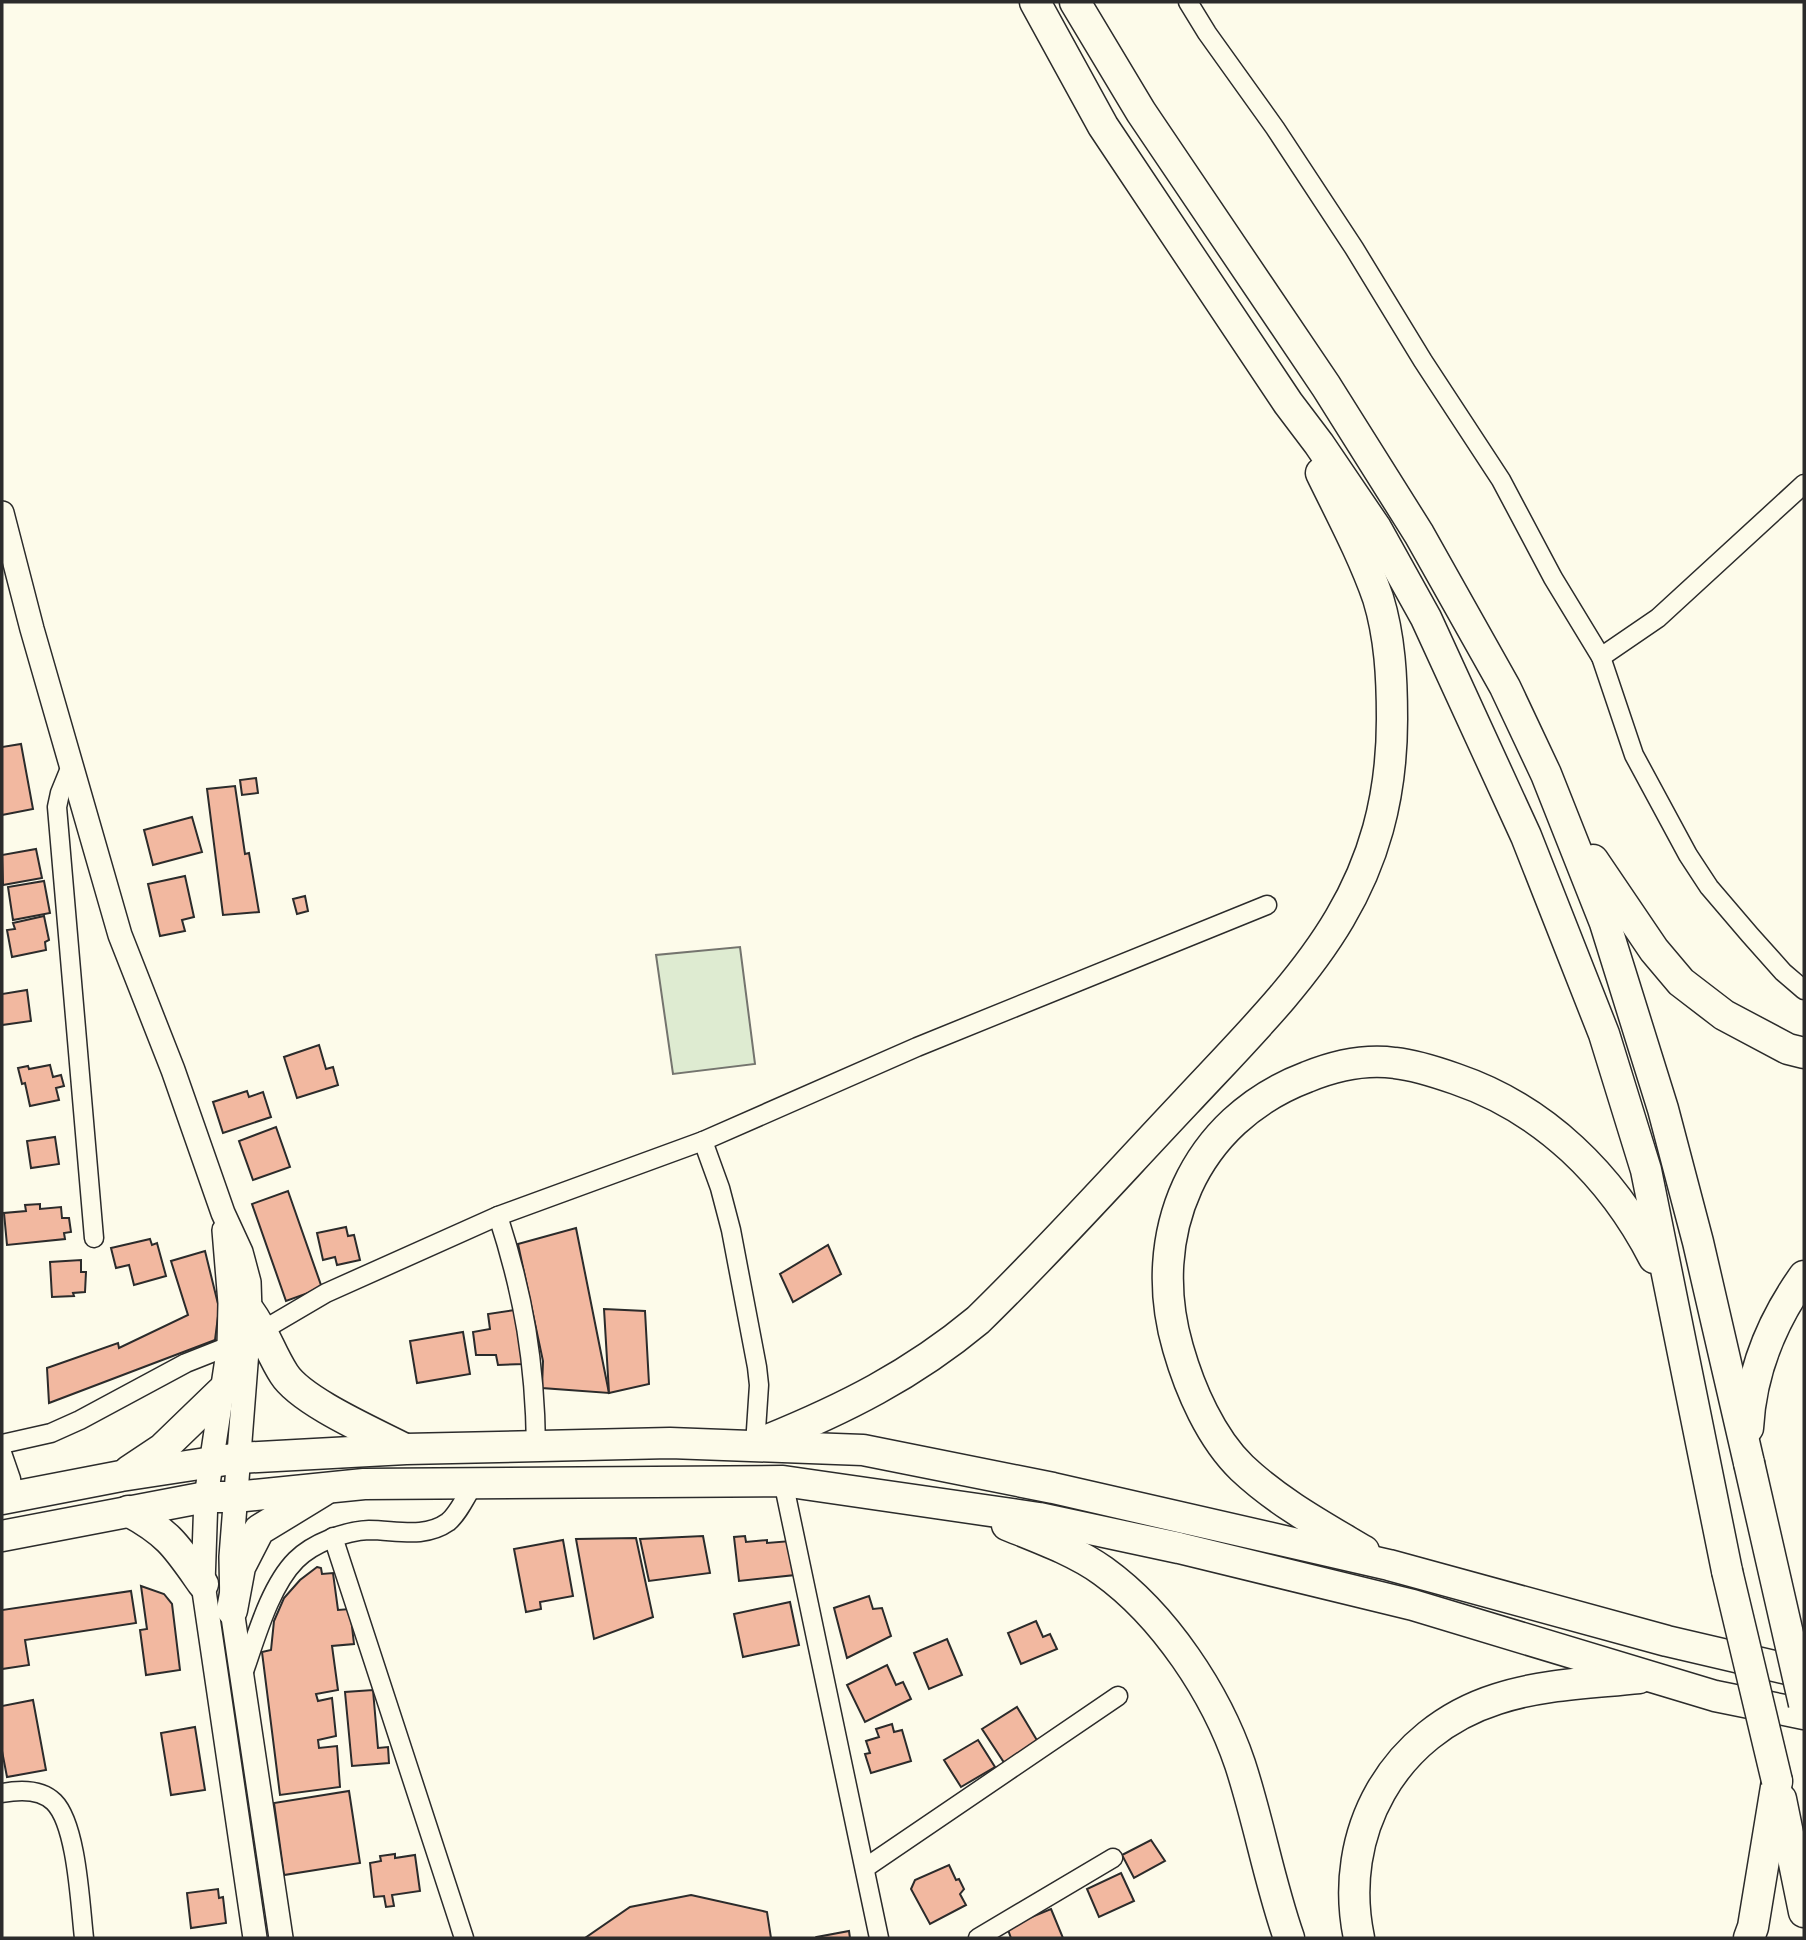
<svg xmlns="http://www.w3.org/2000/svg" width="1806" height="1940" font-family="'Nunito Sans',sans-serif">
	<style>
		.green { fill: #deebd1; stroke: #74746e; stroke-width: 2 }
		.building { fill: #f2b8a0; stroke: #2b2b2b; stroke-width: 2 }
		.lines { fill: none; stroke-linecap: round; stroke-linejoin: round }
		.street-casing { stroke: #2b2b2b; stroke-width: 21 }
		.secondary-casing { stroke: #2b2b2b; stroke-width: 26 }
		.highway-casing { stroke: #2b2b2b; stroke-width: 33 }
		.street { stroke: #fdfbea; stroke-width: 18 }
		.secondary { stroke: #fdfbea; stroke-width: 23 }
		.highway { stroke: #fdfbea; stroke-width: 30 }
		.highway-bridge-casing { stroke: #2b2b2b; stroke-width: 33; stroke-linecap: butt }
		.highway-bridge { stroke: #fdfbea; stroke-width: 30 }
	</style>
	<rect width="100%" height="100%" fill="#fdfbea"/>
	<polygon class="green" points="740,947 755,1064 673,1074 656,955"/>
	<g class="building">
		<polygon points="21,744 33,809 2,815 2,747"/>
		<polygon points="256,778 258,793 242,795 240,780"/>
		<polygon points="235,786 245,854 249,853 259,912 223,915 207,789"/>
		<polygon points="192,817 202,852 153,865 144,830"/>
		<polygon points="36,849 42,878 3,885 2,855"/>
		<polygon points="185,876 194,917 182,920 185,931 160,936 148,884"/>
		<polygon points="44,881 50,913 13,920 8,887"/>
		<polygon points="305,896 308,911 297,914 293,899"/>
		<polygon points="44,916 49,940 45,942 46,950 12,957 7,930 15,929 13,923"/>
		<polygon points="27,990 31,1021 2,1025 2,994"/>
		<polygon points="319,1045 326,1069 333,1067 338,1085 297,1098 284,1057"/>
		<polygon points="50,1065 53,1077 61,1075 64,1086 56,1088 59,1100 30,1106 25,1083 22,1084 18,1068 28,1066 29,1069"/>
		<polygon points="247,1091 249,1097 263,1092 271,1117 223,1133 213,1102"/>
		<polygon points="276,1127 290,1167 253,1180 239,1141"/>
		<polygon points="55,1137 59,1164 31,1168 27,1141"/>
		<polygon points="288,1191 322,1288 286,1301 252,1204"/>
		<polygon points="40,1204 40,1209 61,1207 62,1218 69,1218 71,1232 64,1233 65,1239 7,1245 4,1213 26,1211 25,1205"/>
		<polygon points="346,1227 348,1236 354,1235 360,1260 337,1265 335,1257 323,1260 317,1233"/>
		<polygon points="576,1228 609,1393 542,1388 543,1361 518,1244"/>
		<polygon points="150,1239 152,1245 157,1243 166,1276 134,1285 129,1265 116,1268 111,1248"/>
		<polygon points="828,1245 841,1274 793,1302 780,1274"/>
		<polygon points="205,1251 219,1308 215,1340 49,1403 47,1368 118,1343 119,1348 188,1315 171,1261"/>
		<polygon points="81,1260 81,1272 86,1272 85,1292 73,1293 74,1296 52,1297 50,1262"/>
		<polygon points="604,1309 645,1311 649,1384 609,1393"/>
		<polygon points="515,1310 524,1364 498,1365 496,1355 476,1355 473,1332 490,1329 488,1314"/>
		<polygon points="463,1332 470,1374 417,1383 410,1341"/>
		<polygon points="703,1536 710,1573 649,1581 640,1539"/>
		<polygon points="745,1536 746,1542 767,1540 767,1543 791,1541 795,1575 739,1581 734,1537"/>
		<polygon points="636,1538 653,1617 594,1639 576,1539"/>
		<polygon points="563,1540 573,1596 540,1602 541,1609 526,1612 514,1549"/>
		<polygon points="317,1567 321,1568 322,1574 333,1573 338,1610 350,1609 354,1644 332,1646 338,1690 316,1694 318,1701 332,1698 336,1736 318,1740 319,1748 337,1746 340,1787 280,1795 262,1652 271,1650 274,1621 284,1598 300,1580"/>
		<polygon points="141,1586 164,1594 172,1604 180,1670 146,1675 140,1630 147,1629"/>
		<polygon points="131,1591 136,1623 25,1640 29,1665 2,1669 2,1610"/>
		<polygon points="869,1596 873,1609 882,1608 891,1636 847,1658 834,1608"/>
		<polygon points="790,1602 799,1645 743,1657 734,1614"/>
		<polygon points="1036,1621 1043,1637 1050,1634 1057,1649 1021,1664 1008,1633"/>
		<polygon points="947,1639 962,1675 929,1689 914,1653"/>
		<polygon points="887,1665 896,1685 903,1682 911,1699 865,1722 847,1685"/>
		<polygon points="373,1690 378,1748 388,1747 389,1763 352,1766 345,1692"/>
		<polygon points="33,1700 46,1770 7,1777 2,1751 2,1706"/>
		<polygon points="1017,1707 1038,1742 1005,1764 982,1729"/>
		<polygon points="892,1724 894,1732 902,1730 911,1761 871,1773 865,1754 870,1753 866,1741 879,1737 876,1729"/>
		<polygon points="195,1727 205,1790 171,1795 161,1733"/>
		<polygon points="978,1740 995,1767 961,1787 944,1760"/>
		<polygon points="349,1791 360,1863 284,1875 274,1803"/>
		<polygon points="1151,1840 1165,1861 1134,1878 1122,1855"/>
		<polygon points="395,1854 395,1858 415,1855 420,1891 392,1895 394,1906 386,1907 384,1896 374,1897 370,1863 381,1861 380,1856"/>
		<polygon points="949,1865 956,1880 959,1879 964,1889 960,1894 966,1905 930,1924 911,1889 915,1880"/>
		<polygon points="1121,1873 1134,1901 1099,1917 1087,1889"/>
		<polygon points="218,1889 219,1898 223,1897 226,1923 191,1928 187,1893"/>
		<polygon points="691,1895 767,1912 771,1938 585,1938 630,1907"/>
		<polygon points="1051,1909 1063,1938 1011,1938 1007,1927"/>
		<polygon points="849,1931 850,1938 818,1938 817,1937"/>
	</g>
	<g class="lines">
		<g class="street-casing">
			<g id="street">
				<polyline points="1188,2 1207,33 1275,128 1354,248 1423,361 1501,480 1553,578 1601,657 1634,755 1688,855 1709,887 1750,935 1783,972 1804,990"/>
				<polyline points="1601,657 1658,618 1804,484"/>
				<polyline points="71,766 60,793 57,807 94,1238"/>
				<polyline points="703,1141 720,1188 731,1230 757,1367 759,1385 755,1445"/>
				<path d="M498,1216C524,1296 535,1363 536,1446"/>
				<polyline points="263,1330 326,1293 498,1216 703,1141 917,1047 1267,905"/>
				<polyline points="2,1444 51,1433 80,1420 186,1363 229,1346"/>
				<polyline points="2,1453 11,1479 14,1496"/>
				<polyline points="783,1481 879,1938"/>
				<polyline points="333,1537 464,1938"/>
				<path d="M242,1677C255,1641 269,1587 296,1560C313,1543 345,1531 369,1530C396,1530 424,1539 448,1522C459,1513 467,1494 475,1482"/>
				<path d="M2,1793C18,1790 41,1789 54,1802C77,1825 80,1904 84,1938"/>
				<polyline points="865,1868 1118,1696"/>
				<polyline points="978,1938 1113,1858"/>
			</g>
		</g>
		<g class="secondary-casing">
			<g id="secondary">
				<polyline points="2,513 32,629 120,935 173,1070 223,1213 241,1252 249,1282 250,1312 231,1557 232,1610 281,1938"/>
				<polyline points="224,1230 230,1303 229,1346 206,1497 203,1584 255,1938"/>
			</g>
		</g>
		<g class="highway-casing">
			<g id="highway">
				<polyline points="1035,2 1103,126 1288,403 1319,444 1376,528 1426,618 1526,836 1604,1034 1646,1170 1727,1571"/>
				<polyline points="1075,2 1141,112 1326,386 1419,534 1505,687 1546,774 1605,923 1663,1109 1698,1242 1749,1463"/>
				<polyline points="1593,860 1654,950 1681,982 1724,1015 1788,1049 1804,1053"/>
				<path d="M250,1312C264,1331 271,1354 284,1374C301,1401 372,1432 403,1448"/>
				<path d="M1748,1428C1751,1372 1772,1321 1804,1276"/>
				<path d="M765,1441C844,1409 912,1375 978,1320C1050,1250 1117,1175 1186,1102C1299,981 1392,897 1392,719C1392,678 1390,637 1378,598C1363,555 1341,514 1321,473"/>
				<polyline points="129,1471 162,1449 221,1392"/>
				<polyline points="2,1499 121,1476 239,1458 406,1449 670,1443 863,1450 1053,1488 1389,1565 1667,1641 1804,1673"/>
				<path d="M128,1511C169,1533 177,1547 203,1584"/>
				<path d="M1007,1525C1039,1538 1075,1551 1103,1571C1164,1615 1216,1693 1240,1764C1259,1822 1269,1881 1289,1938"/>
				<polyline points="2,1536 206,1497 235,1497 364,1484 783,1481 1039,1518 1179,1548 1413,1605 1715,1696 1804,1714"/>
				<path d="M1364,1551C1322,1526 1278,1502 1242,1468C1211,1438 1190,1390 1178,1348C1145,1235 1193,1120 1307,1077C1334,1066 1366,1059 1395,1063C1415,1065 1436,1072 1456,1079C1544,1109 1612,1176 1654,1258"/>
				<polyline points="232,1610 240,1567 259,1530 323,1491"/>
				<polyline points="1781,1799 1804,1912"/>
				<path d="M1359,1938C1337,1833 1393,1732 1497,1699C1542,1684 1592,1683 1639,1678"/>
				<polyline points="1749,1938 1753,1927 1777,1781"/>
			</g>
		</g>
		<use href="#street" class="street"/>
		<use href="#secondary" class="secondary"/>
		<use href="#highway" class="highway"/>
		<g class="highway-bridge-casing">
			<g id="highway-bridge">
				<polyline points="1749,1463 1804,1704"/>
				<polyline points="1727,1571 1777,1781"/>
			</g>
		</g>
		<use href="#highway-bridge" class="highway-bridge"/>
	</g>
	<rect width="1806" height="1940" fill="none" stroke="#2b2b2b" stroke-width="7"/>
</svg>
